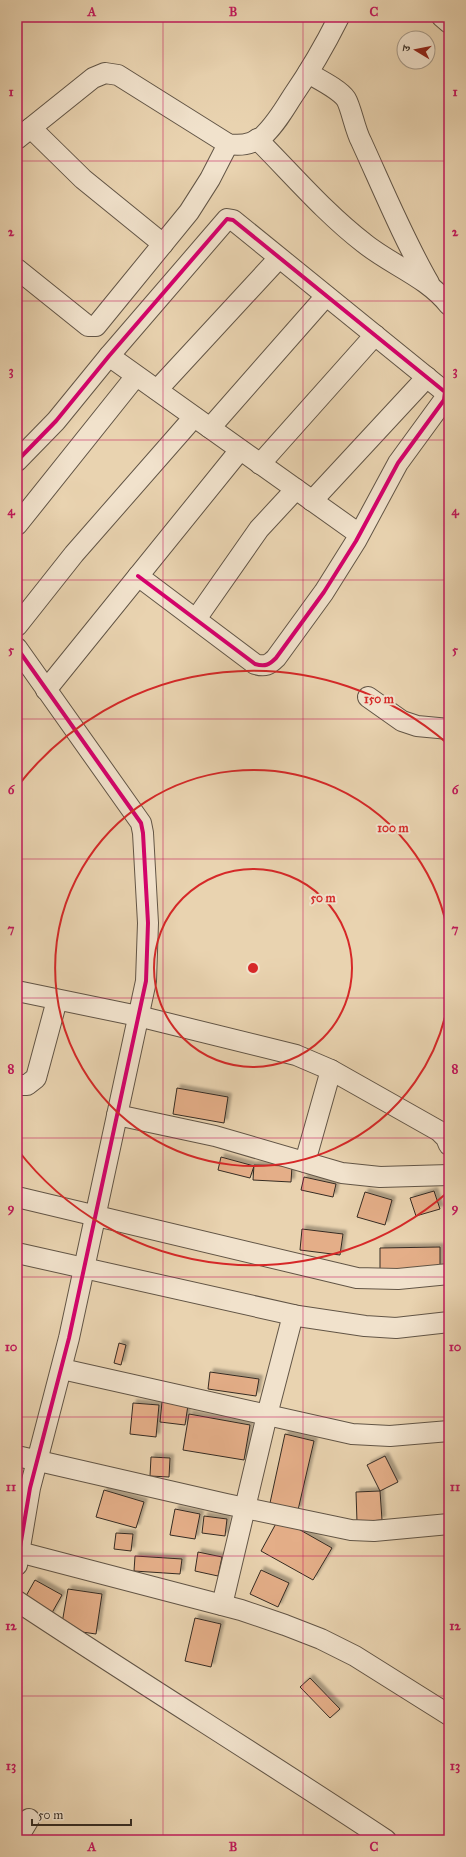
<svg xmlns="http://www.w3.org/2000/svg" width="466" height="1857" font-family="'IM FELL Great Primer','Noto Serif Devanagari',serif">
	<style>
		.building { fill: #e4ae88; stroke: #352b22; filter: url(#shadow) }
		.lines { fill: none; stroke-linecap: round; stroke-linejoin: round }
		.minor-casing { stroke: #625546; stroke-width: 22 }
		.minor { stroke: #f1e2cc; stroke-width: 20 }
		.cycleway-casing { stroke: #f1e2cc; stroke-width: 6 }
		.cycleway { stroke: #d6006c; stroke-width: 4 }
		.grid { fill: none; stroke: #c2185b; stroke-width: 1; stroke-opacity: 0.55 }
		.ring { fill: none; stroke: #d62828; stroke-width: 2 }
		.centre { fill: #d62828; stroke: #f1e2cc; stroke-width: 2 }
		.ring-label { font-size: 12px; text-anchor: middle; font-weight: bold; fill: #d62828; stroke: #f1e2cc; stroke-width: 4; stroke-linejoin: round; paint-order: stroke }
		.neatline { fill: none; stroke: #c2185b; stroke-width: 1.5 }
		.grid-label { font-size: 13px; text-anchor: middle; font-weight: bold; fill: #c2185b }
	</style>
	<defs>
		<filter id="shadow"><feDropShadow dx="3.5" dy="-3.5" stdDeviation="1" flood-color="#0004"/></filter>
	</defs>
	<rect width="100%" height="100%" fill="#e9d3b0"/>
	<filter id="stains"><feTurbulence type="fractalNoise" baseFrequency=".005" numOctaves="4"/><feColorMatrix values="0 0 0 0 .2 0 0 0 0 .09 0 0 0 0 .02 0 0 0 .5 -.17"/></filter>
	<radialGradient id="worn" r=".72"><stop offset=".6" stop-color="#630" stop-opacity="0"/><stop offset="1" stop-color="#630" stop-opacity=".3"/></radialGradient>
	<g class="building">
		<polygon points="177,1088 228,1097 224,1123 173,1114"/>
		<polygon points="221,1157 254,1166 250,1178 218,1170"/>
		<polygon points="254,1165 292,1166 291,1182 253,1180"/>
		<polygon points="304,1177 336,1184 333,1197 301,1190"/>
		<polygon points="434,1191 440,1209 416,1216 410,1198"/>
		<polygon points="365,1192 392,1200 385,1225 357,1217"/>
		<polygon points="302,1229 343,1234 340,1255 300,1250"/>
		<polygon points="440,1247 440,1271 380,1271 380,1248"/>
		<polygon points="119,1343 126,1345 121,1365 114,1363"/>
		<polygon points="210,1372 259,1379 256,1396 208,1389"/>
		<polygon points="162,1402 188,1405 185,1425 160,1422"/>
		<polygon points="133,1403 159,1405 156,1437 130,1434"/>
		<polygon points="189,1414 250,1425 244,1460 183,1450"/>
		<polygon points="285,1434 314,1441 298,1510 270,1503"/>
		<polygon points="385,1456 398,1482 380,1491 367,1465"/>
		<polygon points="151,1457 170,1458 169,1477 150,1476"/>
		<polygon points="104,1490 144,1502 136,1528 96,1517"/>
		<polygon points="380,1491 382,1520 357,1522 356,1492"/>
		<polygon points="175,1509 200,1514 195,1539 170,1535"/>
		<polygon points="204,1516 227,1519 225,1536 202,1533"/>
		<polygon points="279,1518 332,1548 313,1580 261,1551"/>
		<polygon points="116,1533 133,1534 131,1551 114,1549"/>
		<polygon points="198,1552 222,1557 218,1576 195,1571"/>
		<polygon points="135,1556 182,1559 180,1574 134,1571"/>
		<polygon points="261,1570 289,1583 278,1607 250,1594"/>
		<polygon points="35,1580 62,1595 49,1618 22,1603"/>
		<polygon points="68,1589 102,1594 96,1634 61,1629"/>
		<polygon points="195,1618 221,1624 211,1667 185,1661"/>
		<polygon points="310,1678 340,1709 330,1718 300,1687"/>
	</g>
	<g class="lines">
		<g class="minor-casing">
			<g id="minor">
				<polyline points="442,17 449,23"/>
				<path d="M308,73C318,79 339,89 346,99C351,107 355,130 361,141C383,189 403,238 429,283"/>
				<polyline points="31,128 83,179 163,244"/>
				<path d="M17,139L93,78L105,73L118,75L228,144C240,146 253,144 263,136C275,125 284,110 292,97C310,71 325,45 339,17"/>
				<path d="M257,139C292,174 325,213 364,243C391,265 427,277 449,305"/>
				<polyline points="17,269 88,326 96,326 189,212 210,179 228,144"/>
				<polyline points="109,356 359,534"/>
				<polyline points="157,390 279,258"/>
				<polyline points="210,428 326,296"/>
				<path d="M17,461L56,421L109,356L227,219L233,220L445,392L444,400L398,463L356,541L324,592L276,658C269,665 265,667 255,664L138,576"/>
				<polyline points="260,464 375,335"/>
				<polyline points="312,501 427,377"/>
				<polyline points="17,525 136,376"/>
				<polyline points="196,619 259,529 296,489"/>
				<polyline points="17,626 74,554 194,417"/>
				<polyline points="17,648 141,823 143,833 148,923 146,981 69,1338 30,1488 17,1565"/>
				<polyline points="46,690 240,450"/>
				<polyline points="368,697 402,721 417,726 449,729"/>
				<polyline points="17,991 138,1016 296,1055 331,1070 439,1131 446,1138 449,1145"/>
				<polyline points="17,1085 27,1085 36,1078 57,1000"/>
				<polyline points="117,1115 215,1136 342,1173 380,1177 449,1175"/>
				<polyline points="305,1162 331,1070"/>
				<polyline points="17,1197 357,1278 398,1279 449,1274"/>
				<polyline points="17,1253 298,1316 365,1326 396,1328 449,1322"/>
				<polyline points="62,1369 352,1434 390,1436 449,1431"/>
				<polyline points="17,1456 226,1504 351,1530 374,1531 449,1524"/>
				<polyline points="19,1552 241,1610 285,1625 321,1639 355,1656 449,1715"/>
				<path d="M17,1601C139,1682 264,1759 386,1840"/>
				<polyline points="222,1605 267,1415 293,1315"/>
				<polyline points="17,1839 29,1819"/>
			</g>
		</g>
		<use href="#minor" class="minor"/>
		<g class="cycleway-casing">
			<g id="cycleway">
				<path d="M17,461L56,421L109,356L227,219L233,220L445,392L444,400L398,463L356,541L324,592L276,658C269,665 265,667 255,664L138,576"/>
				<polyline points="17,648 141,823 143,833 148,923 146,981 69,1338 30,1488 17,1565"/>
			</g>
		</g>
		<use href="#cycleway" class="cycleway"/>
	</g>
	<path class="grid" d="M163,17V1840M303,17V1840M17,161H449M17,301H449M17,440H449M17,580H449M17,719H449M17,859H449M17,998H449M17,1138H449M17,1277H449M17,1417H449M17,1556H449M17,1696H449"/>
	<g class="ring">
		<circle cx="253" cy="968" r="99"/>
		<path d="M449 997A198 198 0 1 1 449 939"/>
		<path d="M448 1192A297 297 0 0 1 17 1149M17 787A297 297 0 0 1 448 744"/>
	</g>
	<circle cx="253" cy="968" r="6" class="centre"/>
	<g class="ring-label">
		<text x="379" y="703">150 m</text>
		<text x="393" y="832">100 m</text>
		<text x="323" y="902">50 m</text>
	</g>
	<rect width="466" height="1857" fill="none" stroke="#e9d3b0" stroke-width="44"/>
	<g transform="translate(416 50) rotate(280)"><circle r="19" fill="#f1e2cc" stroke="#a69988"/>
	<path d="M0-3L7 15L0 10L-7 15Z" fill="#8f2418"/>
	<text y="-6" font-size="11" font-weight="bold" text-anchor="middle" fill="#352b22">उ</text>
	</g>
	<path d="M32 1819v6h99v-6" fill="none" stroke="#352b22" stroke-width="2"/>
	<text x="38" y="1819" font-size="12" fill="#352b22" stroke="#f1e2cc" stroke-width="3" paint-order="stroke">50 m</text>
	<rect x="22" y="22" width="422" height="1813" class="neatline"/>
	<g class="grid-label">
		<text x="92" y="16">A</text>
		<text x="233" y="16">B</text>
		<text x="374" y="16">C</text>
		<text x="11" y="96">1</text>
		<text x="455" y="96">1</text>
		<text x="11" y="236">2</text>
		<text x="455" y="236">2</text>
		<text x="11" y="375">3</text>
		<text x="455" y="375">3</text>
		<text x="11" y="515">4</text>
		<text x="455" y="515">4</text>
		<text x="11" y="654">5</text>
		<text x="455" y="654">5</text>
		<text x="11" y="794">6</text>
		<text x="455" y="794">6</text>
		<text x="11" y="933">7</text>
		<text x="455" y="933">7</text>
		<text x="11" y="1073">8</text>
		<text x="455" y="1073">8</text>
		<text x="11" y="1212">9</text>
		<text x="455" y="1212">9</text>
		<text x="11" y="1351">10</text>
		<text x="455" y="1351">10</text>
		<text x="11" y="1491">11</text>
		<text x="455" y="1491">11</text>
		<text x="11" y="1630">12</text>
		<text x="455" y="1630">12</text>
		<text x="11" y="1770">13</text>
		<text x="455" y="1770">13</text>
		<text x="92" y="1851">A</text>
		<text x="233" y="1851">B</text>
		<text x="374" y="1851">C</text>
	</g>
	<rect width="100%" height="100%" filter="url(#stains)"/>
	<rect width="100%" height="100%" fill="url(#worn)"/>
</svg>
